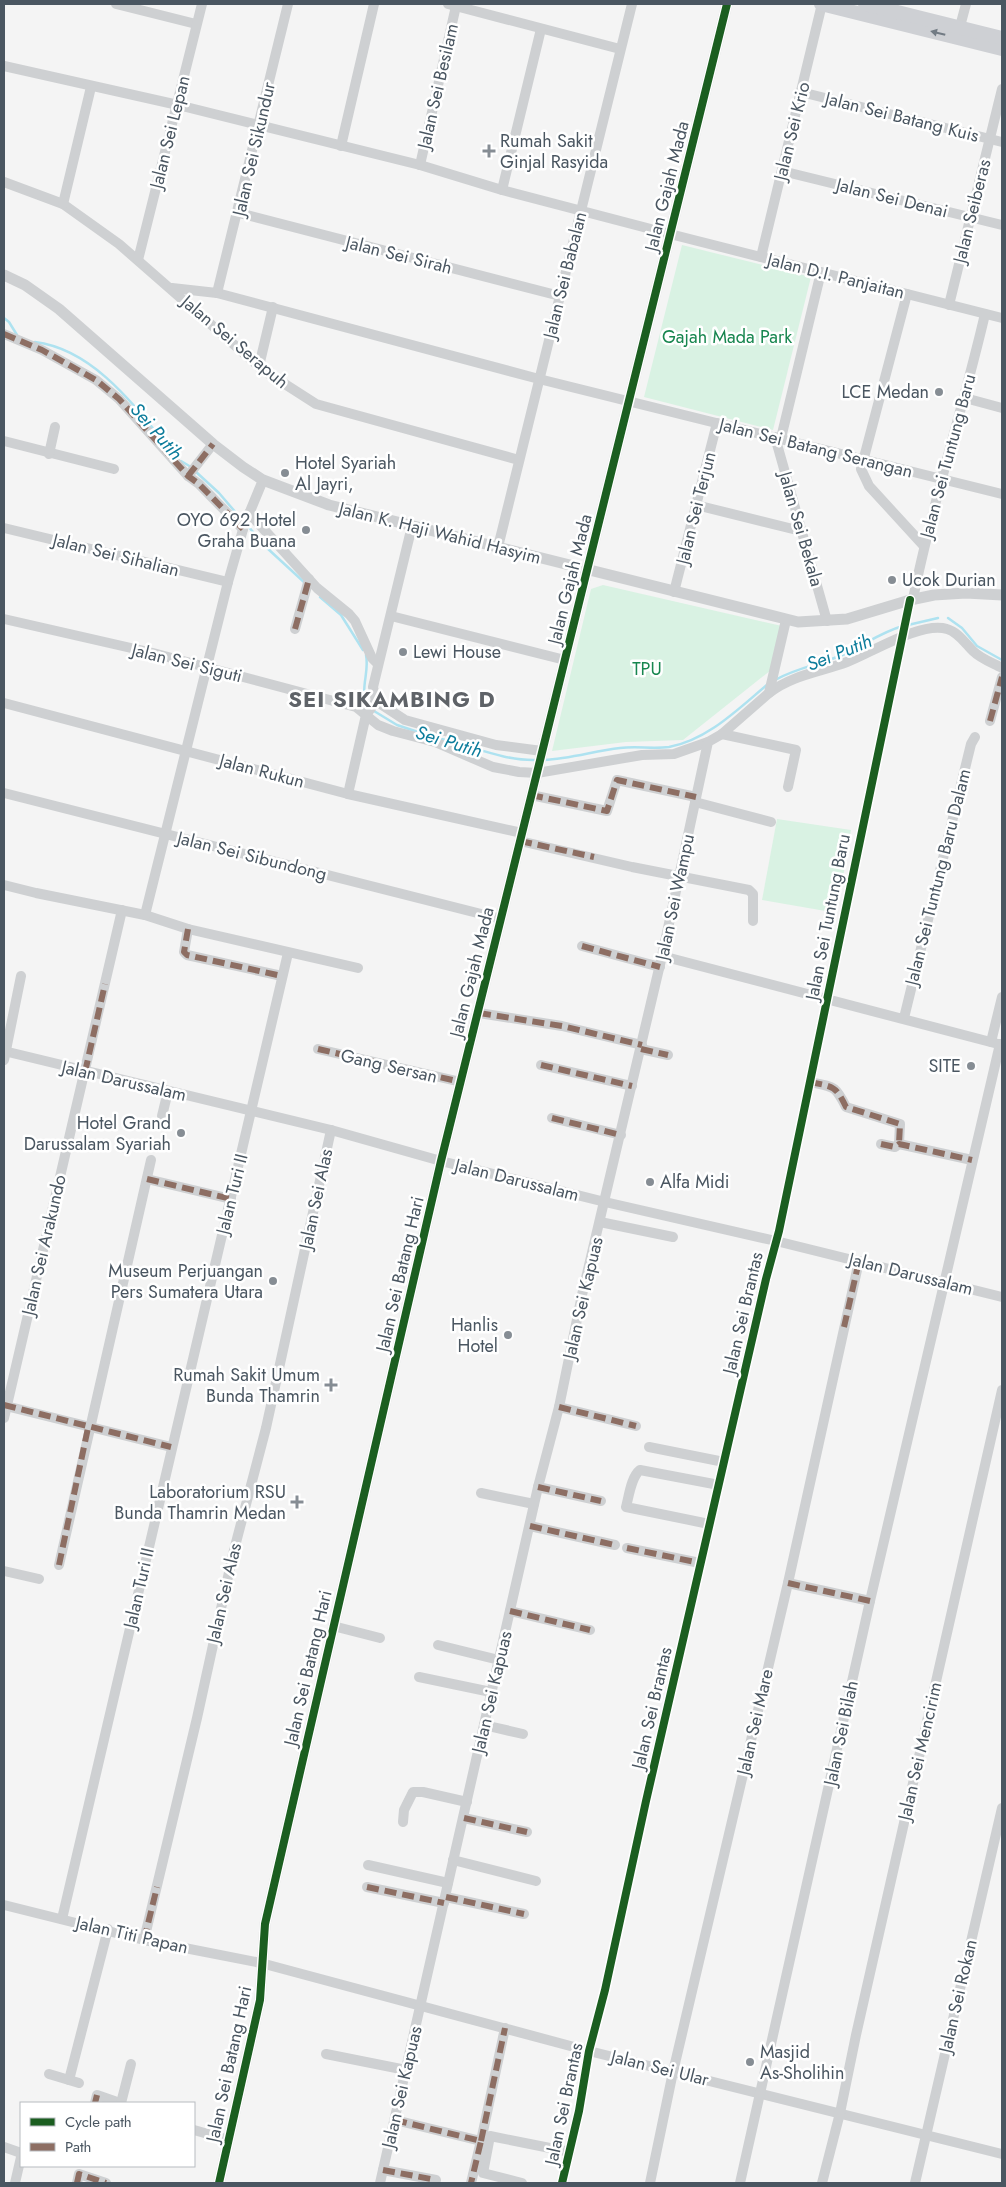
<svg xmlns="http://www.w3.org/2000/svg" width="1006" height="2187" font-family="Jost,sans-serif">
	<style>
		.green { fill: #d9f2e3 }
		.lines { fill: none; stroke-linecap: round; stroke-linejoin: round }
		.stream { stroke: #aee2f0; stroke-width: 2.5 }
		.minor { stroke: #ced0d2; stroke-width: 10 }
		.tertiary { stroke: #ced0d2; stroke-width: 11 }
		.secondary { stroke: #ced0d4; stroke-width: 14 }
		.quiet { stroke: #8d6e63; stroke-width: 6; stroke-dasharray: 12 6; stroke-linecap: butt }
		.cycleway-casing { stroke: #fff; stroke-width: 11 }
		.cycleway { stroke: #1b5e20; stroke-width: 8 }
		.oneway { fill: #727b84 }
		.poi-dot { fill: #868d94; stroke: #fff; stroke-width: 2 }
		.labels { text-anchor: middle; stroke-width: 5; stroke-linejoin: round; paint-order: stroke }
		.street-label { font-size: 18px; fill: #4a5661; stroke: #fff }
		.poi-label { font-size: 18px; fill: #4a5661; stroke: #fff; text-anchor: end }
		.park-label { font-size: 18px; fill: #17864f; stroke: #fff }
		.water-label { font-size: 19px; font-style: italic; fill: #0c7c9b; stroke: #fff }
		.district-label { font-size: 22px; font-weight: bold; letter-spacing: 1px; fill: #5f6368; stroke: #fff }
	</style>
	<rect width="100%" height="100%" fill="#f4f4f4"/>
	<g class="green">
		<polygon points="682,245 811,277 773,430 644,397"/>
		<polygon points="603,585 782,626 771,670 683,740 626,742 552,751 591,589"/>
		<polygon points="777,819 851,830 837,913 762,900"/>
	</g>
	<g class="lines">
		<g class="stream">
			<polyline points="4,318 9,322 17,335"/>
			<path d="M35,342C91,349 131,401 164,442"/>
			<polyline points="181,461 191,467"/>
			<polyline points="195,471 219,493 243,521"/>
			<polyline points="247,525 267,548 305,583"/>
			<polyline points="320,597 341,615 363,650"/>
			<polyline points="948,618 962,628 977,646 1002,660"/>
			<polyline points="908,625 938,618"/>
			<path d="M366,655C370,673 358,691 369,707"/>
			<path d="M775,680C798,667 823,664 847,653C866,644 881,632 903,626"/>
			<polyline points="374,711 397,725 427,735"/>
			<path d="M437,738C470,745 503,761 536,760"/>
			<path d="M544,760C570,759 594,751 620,748C636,746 653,749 669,747C708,740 739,708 768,684"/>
		</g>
		<g class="minor">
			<polyline points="116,4 196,24"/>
			<polyline points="448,4 620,49"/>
			<polyline points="958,34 966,4"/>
			<polyline points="4,66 178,105 420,165 502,190 670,234 1002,318"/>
			<polyline points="801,92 1002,142"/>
			<polyline points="341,146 374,4"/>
			<polyline points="420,165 456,6"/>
			<polyline points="782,171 1002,225"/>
			<polyline points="4,182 63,204 119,244 263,370 316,404 519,460"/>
			<polyline points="502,190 541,29"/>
			<polyline points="63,204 91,87"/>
			<polyline points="239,213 560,296"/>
			<polyline points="761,257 822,4"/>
			<polyline points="138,260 202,4"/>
			<polyline points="172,288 217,293 539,379 1002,494"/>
			<polyline points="217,293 288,4"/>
			<polyline points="907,294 861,469 869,486 924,546"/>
			<polyline points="949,305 1002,89"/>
			<polyline points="4,334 42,350 96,380 119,399 188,476 199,484 243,529"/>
			<polyline points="259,366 273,307"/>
			<polyline points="965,398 1002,408"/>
			<polyline points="775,437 827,621"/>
			<polyline points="781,438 821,272"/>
			<polyline points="4,441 114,469"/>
			<polyline points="49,454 55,427"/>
			<polyline points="188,476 213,444"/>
			<polyline points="696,505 801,531"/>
			<polyline points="249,513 317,588 349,614 355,621 372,658 378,664"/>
			<polyline points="412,526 373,687 376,701 405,720 496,745 542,751"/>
			<polyline points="4,528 228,582"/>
			<polyline points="498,547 632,4"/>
			<polyline points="674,592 717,423"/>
			<path d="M913,599C932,503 963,409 985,314"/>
			<polyline points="391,616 565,660"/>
			<polyline points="4,619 153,653 356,707 378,725 393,731 435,742 493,767 519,772 537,773 642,755 674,754 708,742"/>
			<polyline points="295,629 309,579"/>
			<path d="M769,693C792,675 820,672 847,662C871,653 921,621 947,629C958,632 965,643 973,651C981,659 993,663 1002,668"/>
			<polyline points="4,703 348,794 522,833"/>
			<polyline points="990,721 1002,677"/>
			<polyline points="722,734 796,750 788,787"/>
			<polyline points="4,793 501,919"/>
			<polyline points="348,794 366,715 376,701"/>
			<polyline points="531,795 607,811 617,780 696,797"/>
			<polyline points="695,802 771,822"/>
			<polyline points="520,841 632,867 749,890 753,894 753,921"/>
			<polyline points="4,885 36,893 145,915 188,929 358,968"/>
			<polyline points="145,915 228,582 244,526 263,480"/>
			<polyline points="188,929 184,952 187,955 282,976"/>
			<polyline points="582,946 660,967"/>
			<polyline points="662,956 1002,1045"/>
			<polyline points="479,1013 562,1026 642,1045"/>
			<polyline points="904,1018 971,744 975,737"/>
			<polyline points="991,1042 1002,997"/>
			<polyline points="318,1049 461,1082"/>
			<polyline points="641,1049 668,1055"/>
			<polyline points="4,1051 331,1130 441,1161 605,1202 776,1241 1002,1297"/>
			<polyline points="4,1060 21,976"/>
			<polyline points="541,1065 632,1086"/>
			<path d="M810,1082C834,1087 835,1085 846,1107L900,1124L899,1144"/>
			<polyline points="162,1116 168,1091"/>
			<polyline points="552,1118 621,1135"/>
			<polyline points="881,1144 895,1147 899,1144 972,1160"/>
			<polyline points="147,1179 231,1199"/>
			<polyline points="600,1222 673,1237"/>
			<polyline points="6,1406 171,1447"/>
			<polyline points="559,1407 636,1426"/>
			<polyline points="4,1418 122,910"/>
			<polyline points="649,1447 724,1462"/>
			<polyline points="538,1487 601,1501"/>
			<polyline points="481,1493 534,1504"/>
			<path d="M709,1524L626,1507C629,1496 631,1477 640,1470L719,1485"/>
			<polyline points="530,1526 615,1545"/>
			<polyline points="627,1548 700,1563"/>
			<polyline points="59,1565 151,1160"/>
			<polyline points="4,1571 39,1579"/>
			<polyline points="788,1583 870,1601"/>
			<polyline points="510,1611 590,1630"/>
			<polyline points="333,1626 380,1638"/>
			<polyline points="438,1645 499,1660"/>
			<polyline points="419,1677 491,1692"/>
			<polyline points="484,1725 523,1734"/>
			<polyline points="464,1818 527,1832"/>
			<polyline points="403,1822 404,1810 413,1792 423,1792 467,1802"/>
			<polyline points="453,1860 536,1881"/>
			<polyline points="368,1865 448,1883"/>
			<polyline points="367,1887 444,1903"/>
			<polyline points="446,1897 524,1914"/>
			<polyline points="4,1905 144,1940 261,1963 589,2051 1002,2154"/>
			<polyline points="62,1919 288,953"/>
			<polyline points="144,1940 197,1718 233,1554 266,1428 331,1130"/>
			<polyline points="326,2054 406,2070"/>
			<polyline points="49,2074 79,2083"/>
			<polyline points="69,2080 108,1929"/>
			<polyline points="95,2103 97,2095 120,2103"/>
			<polyline points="121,2103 131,2064"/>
			<polyline points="395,2120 481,2141 471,2183"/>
			<polyline points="194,2130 229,2140"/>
			<polyline points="481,2141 505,2028"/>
			<polyline points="4,2147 21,2153"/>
			<polyline points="383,2170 436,2180"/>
			<polyline points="15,2183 21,2157"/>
			<polyline points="77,2183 79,2174 106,2183"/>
			<polyline points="380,2183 538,1487 559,1407 582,1295 662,956 708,742 722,734 769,693 786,620"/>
			<polyline points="522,2183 483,2173 490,2136 570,2152"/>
			<polyline points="562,2183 579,2111 589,2051 605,1990 646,1801 766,1279 779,1231 910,600"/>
			<polyline points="650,2183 673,2072 788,1583 859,1261"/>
			<polyline points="740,2183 870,1601 1000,1044"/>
			<polyline points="822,2183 840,2113 856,2035 1002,1390"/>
			<polyline points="915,2183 1002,1808"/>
		</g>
		<g class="tertiary">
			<polyline points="4,275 25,285 59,309 213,444 243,467 263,480 329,505 798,622 847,619 910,600 934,595 966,593 1002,595"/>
			<polyline points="219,2183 260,2000 265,1924 441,1161 727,4"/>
		</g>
		<g class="secondary">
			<polyline points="821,4 1002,49"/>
			<polyline points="865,4 1002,38"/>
		</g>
		<g class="quiet">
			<polyline points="4,334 42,350 96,380 119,399 188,476 199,484 243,529"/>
			<polyline points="188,476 213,444"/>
			<polyline points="295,629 309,579"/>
			<polyline points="990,721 1002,677"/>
			<polyline points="531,795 607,811 617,780 696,797"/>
			<polyline points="520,841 594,857"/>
			<polyline points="188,929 184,952 187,955 282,976"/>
			<polyline points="582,946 660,967"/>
			<polyline points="479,1013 562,1026 642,1045"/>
			<polyline points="318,1049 461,1082"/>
			<polyline points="641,1049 668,1055"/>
			<polyline points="541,1065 632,1086"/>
			<polyline points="85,1072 105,984"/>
			<path d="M810,1082C834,1087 835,1085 846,1107L900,1124L899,1144"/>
			<polyline points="552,1118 621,1135"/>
			<polyline points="881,1144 895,1147 899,1144 972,1160"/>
			<polyline points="147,1179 231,1199"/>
			<polyline points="844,1327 859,1261"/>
			<polyline points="4,1405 171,1447"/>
			<polyline points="559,1407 636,1426"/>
			<polyline points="538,1487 601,1501"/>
			<polyline points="530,1526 615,1545"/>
			<polyline points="627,1548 700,1563"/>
			<polyline points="59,1565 88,1428"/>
			<polyline points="788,1583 870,1601"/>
			<polyline points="510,1611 590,1630"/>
			<polyline points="464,1818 527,1832"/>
			<polyline points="367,1887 444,1903"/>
			<polyline points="446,1897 524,1914"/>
			<polyline points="144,1940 157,1887"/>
			<polyline points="95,2103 97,2095"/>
			<polyline points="395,2120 481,2141 471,2183"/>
			<polyline points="481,2141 505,2028"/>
			<polyline points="383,2170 436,2180"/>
			<polyline points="77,2183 79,2174 106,2183"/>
		</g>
		<g class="cycleway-casing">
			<g id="cycleway">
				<polyline points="219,2183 260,2000 265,1924 441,1161 727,4"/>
				<polyline points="562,2183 579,2111 589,2051 605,1990 646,1801 766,1279 779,1231 910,600"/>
			</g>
		</g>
		<use href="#cycleway" class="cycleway"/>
	</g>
	<defs><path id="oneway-solid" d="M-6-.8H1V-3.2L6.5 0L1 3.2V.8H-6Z" transform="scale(1.25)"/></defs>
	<use class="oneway" href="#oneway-solid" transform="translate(938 33) rotate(-166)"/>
	<g class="poi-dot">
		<path d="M486.5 143.5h5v5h5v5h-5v5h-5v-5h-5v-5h5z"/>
		<circle cx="939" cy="392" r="5"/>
		<circle cx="285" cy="473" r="5"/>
		<circle cx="306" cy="530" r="5"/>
		<circle cx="892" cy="580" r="5"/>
		<circle cx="403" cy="652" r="5"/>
		<circle cx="971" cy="1066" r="5"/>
		<circle cx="181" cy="1133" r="5"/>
		<circle cx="650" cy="1182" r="5"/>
		<circle cx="273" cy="1281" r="5"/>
		<circle cx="508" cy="1335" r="5"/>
		<path d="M328.5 1377.5h5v5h5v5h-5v5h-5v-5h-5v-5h5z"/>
		<path d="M294.5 1494.5h5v5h5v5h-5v5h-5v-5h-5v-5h5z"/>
		<circle cx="750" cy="2062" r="5"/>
	</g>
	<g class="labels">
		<g class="street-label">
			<text transform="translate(438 86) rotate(-77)" y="6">Jalan Sei Besilam</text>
			<text transform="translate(902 117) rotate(14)" y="6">Jalan Sei Batang Kuis</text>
			<text transform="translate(792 131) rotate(-76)" y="6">Jalan Sei Krio</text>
			<text transform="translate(170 132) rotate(-76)" y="6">Jalan Sei Lepan</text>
			<text transform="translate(254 149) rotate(-77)" y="6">Jalan Sei Sikundur</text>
			<text transform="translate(667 186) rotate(-76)" y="6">Jalan Gajah Mada</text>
			<text transform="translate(892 198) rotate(14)" y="6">Jalan Sei Denai</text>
			<text transform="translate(972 211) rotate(-76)" y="6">Jalan Seiberas</text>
			<text transform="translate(399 255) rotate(14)" y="6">Jalan Sei Sirah</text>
			<text transform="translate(565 275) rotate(-76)" y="6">Jalan Sei Babalan</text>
			<text transform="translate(836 276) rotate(14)" y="6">Jalan D.I. Panjaitan</text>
			<text transform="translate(235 342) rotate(40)" y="6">Jalan Sei Serapuh</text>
			<text transform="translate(816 448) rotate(14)" y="6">Jalan Sei Batang Serangan</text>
			<text transform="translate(948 456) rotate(-75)" y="6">Jalan Sei Tuntung Baru</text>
			<text transform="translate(696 508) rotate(-76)" y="6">Jalan Sei Terjun</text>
			<text transform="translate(801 529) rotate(74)" y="6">Jalan Sei Bekala</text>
			<text transform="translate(440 533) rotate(14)" y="6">Jalan K. Haji Wahid Hasyim</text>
			<text transform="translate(116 555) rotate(14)" y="6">Jalan Sei Sihalian</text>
			<text transform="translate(570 579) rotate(-76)" y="6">Jalan Gajah Mada</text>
			<text transform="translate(187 663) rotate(14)" y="6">Jalan Sei Siguti</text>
			<text transform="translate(262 771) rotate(15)" y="6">Jalan Rukun</text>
			<text transform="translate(252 856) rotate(14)" y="6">Jalan Sei Sibundong</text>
			<text transform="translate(938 877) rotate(-76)" y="6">Jalan Sei Tuntung Baru Dalam</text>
			<text transform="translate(675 897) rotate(-78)" y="6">Jalan Sei Wampu</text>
			<text transform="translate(828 917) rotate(-79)" y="6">Jalan Sei Tuntung Baru</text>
			<text transform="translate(472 972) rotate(-76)" y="6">Jalan Gajah Mada</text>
			<text transform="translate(389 1066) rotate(13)" y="6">Gang Sersan</text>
			<text transform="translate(124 1081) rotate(13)" y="6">Jalan Darussalam</text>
			<text transform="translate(517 1180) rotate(14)" y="6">Jalan Darussalam</text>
			<text transform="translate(232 1194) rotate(-76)" y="6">Jalan Turi II</text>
			<text transform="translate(316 1199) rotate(-78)" y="6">Jalan Sei Alas</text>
			<text transform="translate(44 1245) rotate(-77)" y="6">Jalan Sei Arakundo</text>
			<text transform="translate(400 1274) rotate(-77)" y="6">Jalan Sei Batang Hari</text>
			<text transform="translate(911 1274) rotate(14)" y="6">Jalan Darussalam</text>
			<text transform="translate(583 1298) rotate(-77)" y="6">Jalan Sei Kapuas</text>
			<text transform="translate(743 1313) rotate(-77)" y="6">Jalan Sei Brantas</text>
			<text transform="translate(139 1588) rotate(-77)" y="6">Jalan Turi II</text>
			<text transform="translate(224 1593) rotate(-77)" y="6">Jalan Sei Alas</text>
			<text transform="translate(308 1668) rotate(-77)" y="6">Jalan Sei Batang Hari</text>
			<text transform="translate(492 1692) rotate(-77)" y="6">Jalan Sei Kapuas</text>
			<text transform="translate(652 1708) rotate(-77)" y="6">Jalan Sei Brantas</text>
			<text transform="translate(755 1722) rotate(-77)" y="6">Jalan Sei Mare</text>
			<text transform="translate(841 1733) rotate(-78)" y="6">Jalan Sei Bilah</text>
			<text transform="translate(920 1751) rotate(-77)" y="6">Jalan Sei Mencirim</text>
			<text transform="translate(132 1935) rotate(13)" y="6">Jalan Titi Papan</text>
			<text transform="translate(958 1996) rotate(-77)" y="6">Jalan Sei Rokan</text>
			<text transform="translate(229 2064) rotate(-78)" y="6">Jalan Sei Batang Hari</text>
			<text transform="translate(660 2068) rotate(14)" y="6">Jalan Sei Ular</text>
			<text transform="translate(402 2087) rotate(-77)" y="6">Jalan Sei Kapuas</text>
			<text transform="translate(564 2104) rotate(-78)" y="6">Jalan Sei Brantas</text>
		</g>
		<g class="poi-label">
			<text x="500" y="147" text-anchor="start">Rumah Sakit<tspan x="500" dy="21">Ginjal Rasyida</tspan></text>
			<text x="929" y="398">LCE Medan</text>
			<text x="295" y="469" text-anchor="start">Hotel Syariah<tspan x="295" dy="21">Al Jayri,</tspan></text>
			<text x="296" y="526">OYO 692 Hotel<tspan x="296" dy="21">Graha Buana</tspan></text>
			<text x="902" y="586" text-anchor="start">Ucok Durian</text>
			<text x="413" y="658" text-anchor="start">Lewi House</text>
			<text x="961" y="1072">SITE</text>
			<text x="171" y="1129">Hotel Grand<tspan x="171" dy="21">Darussalam Syariah</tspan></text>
			<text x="660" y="1188" text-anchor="start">Alfa Midi</text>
			<text x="263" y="1277">Museum Perjuangan<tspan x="263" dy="21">Pers Sumatera Utara</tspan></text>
			<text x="498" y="1331">Hanlis<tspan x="498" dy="21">Hotel</tspan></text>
			<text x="320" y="1381">Rumah Sakit Umum<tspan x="320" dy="21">Bunda Thamrin</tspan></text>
			<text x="286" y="1498">Laboratorium RSU<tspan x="286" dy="21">Bunda Thamrin Medan</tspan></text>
			<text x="760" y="2058" text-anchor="start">Masjid<tspan x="760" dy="21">As-Sholihin</tspan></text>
		</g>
		<g class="park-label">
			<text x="727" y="343">Gajah Mada Park</text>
			<text x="647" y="675">TPU</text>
		</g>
		<g class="water-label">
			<text transform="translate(157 431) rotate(49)" y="7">Sei Putih</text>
			<text transform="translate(839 652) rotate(-22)" y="7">Sei Putih</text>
			<text transform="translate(449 741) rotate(17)" y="7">Sei Putih</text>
		</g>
		<g class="district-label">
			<text x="392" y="707">SEI SIKAMBING D</text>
		</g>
	</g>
	<rect width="1006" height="2187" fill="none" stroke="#4a5661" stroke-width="10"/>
	<rect x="20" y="2102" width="175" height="65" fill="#ffffff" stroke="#b7bbc0"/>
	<rect x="30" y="2118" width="25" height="8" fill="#1b5e20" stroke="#b7bbc0"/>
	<text x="65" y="2127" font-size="15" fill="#4a5661">Cycle path</text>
	<rect x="30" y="2143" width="25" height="8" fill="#8d6e63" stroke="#b7bbc0"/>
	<text x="65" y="2152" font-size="15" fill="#4a5661">Path</text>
</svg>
